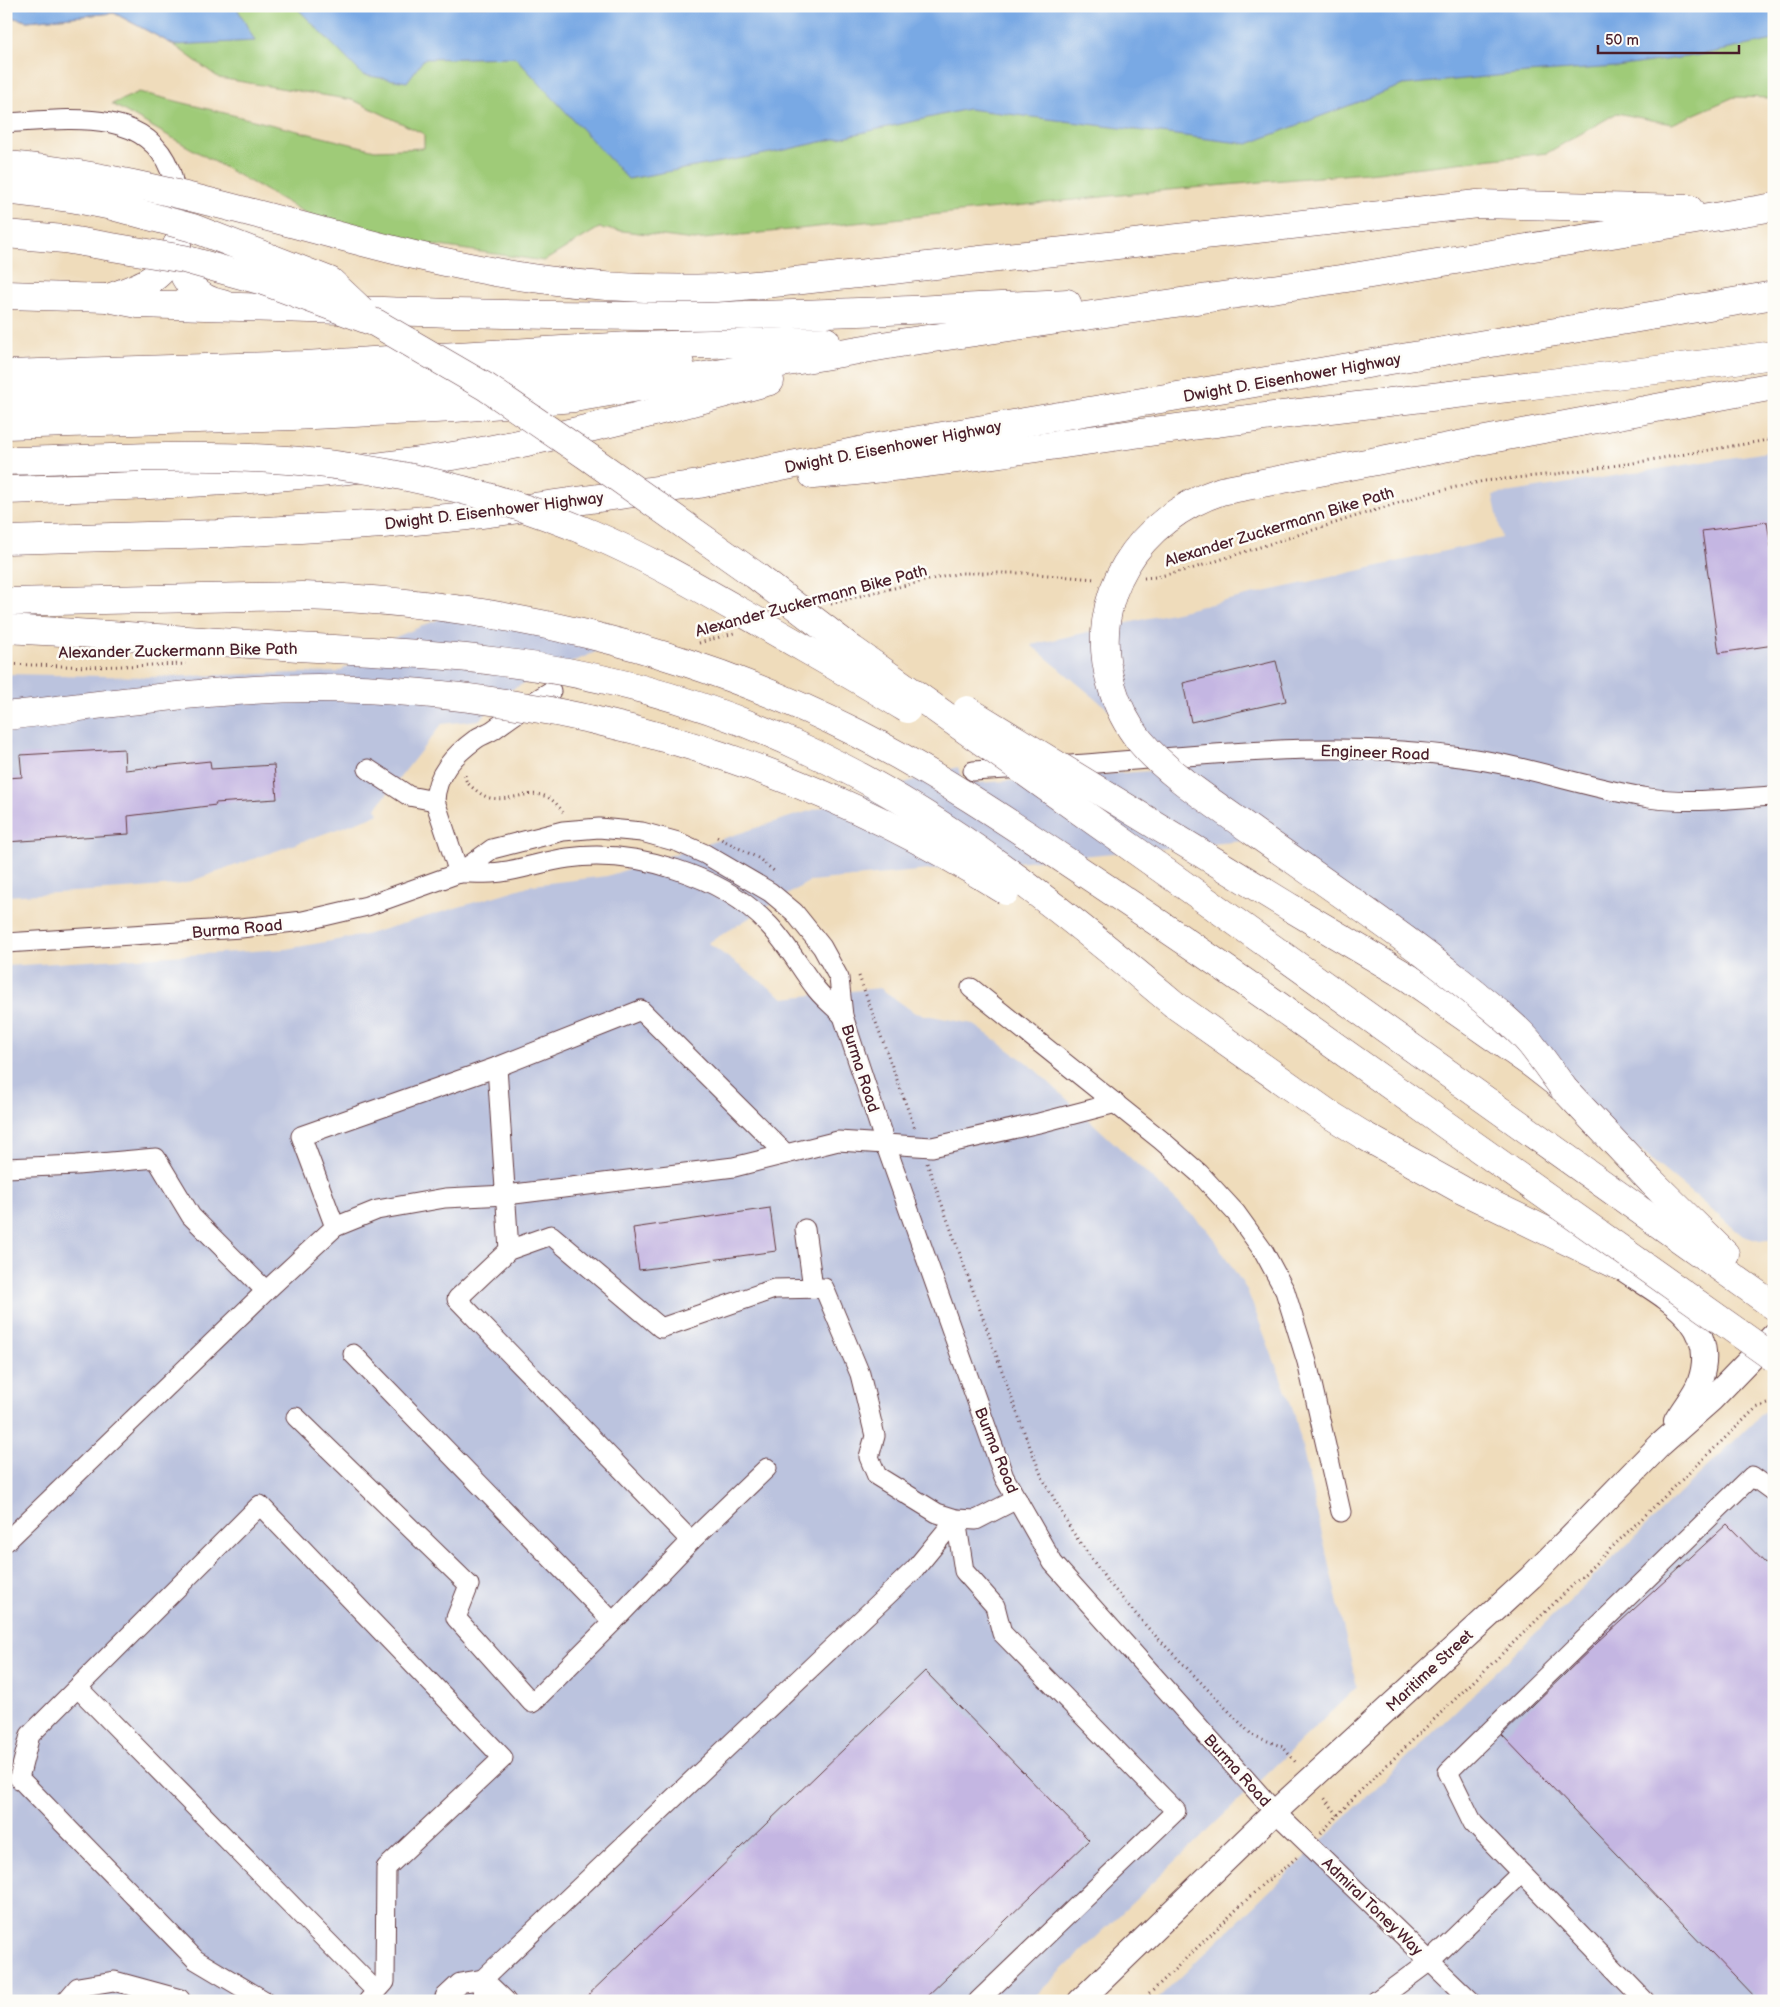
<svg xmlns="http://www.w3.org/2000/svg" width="1780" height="2007" font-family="'Balsamiq Sans',sans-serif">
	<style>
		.industrial { fill: #bbc3de }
		.green { fill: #9fcb78; stroke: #747552 }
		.water { fill: #79a9e4; stroke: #626488 }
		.building { fill: #c4b6e2 }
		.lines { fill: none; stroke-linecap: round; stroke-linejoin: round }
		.minor-casing { stroke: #633b41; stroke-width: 21 }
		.major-casing { stroke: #633b41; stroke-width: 26 }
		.highway-casing { stroke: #633b41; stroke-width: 29 }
		.path { stroke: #633b41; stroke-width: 3; stroke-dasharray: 1 4; stroke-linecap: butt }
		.minor { stroke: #fff; stroke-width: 19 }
		.major { stroke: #fff; stroke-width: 24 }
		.highway { stroke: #fff; stroke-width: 28 }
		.highway-bridge-casing { stroke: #633b41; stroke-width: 29; stroke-linecap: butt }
		.highway-bridge { stroke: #fff; stroke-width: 28 }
		.labels { text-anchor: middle; stroke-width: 5; stroke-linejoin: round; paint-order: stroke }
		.street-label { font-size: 16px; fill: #4a1f2b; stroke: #fdfcf7 }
	</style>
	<rect width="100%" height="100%" fill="#fdfcf7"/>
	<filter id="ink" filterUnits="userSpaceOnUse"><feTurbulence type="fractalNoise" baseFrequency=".02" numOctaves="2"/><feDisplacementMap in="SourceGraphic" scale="10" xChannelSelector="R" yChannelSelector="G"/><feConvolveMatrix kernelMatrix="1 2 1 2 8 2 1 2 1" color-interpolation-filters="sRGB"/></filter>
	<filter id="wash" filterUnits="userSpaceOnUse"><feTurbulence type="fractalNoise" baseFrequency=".0096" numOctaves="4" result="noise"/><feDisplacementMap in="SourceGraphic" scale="20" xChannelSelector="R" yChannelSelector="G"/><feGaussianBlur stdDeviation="1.12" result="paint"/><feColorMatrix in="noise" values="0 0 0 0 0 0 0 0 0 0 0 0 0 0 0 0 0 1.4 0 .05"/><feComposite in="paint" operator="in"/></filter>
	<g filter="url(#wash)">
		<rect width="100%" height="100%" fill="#efdcbb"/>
		<g class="industrial">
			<polygon points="1774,451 1774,1239 1760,1241 1743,1236 1265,839 810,881 708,943 784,998 880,988 915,1013 973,1024 1030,1065 1208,1230 1247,1290 1294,1412 1357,1687 1030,2001 6,2001 6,966 286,949 365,935 532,885 607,876 793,816 958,767 963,784 1180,769 1031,645 1502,538 1493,495"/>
			<polygon points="456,612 609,646 512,689 479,720 442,724 376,808 379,814 183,884 140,888 6,896 6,674 149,677 338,672 391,639"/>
			<polygon points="1764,1412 1774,1412 1774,2001 1156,2001"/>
		</g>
		<polygon class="green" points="6,6 1774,6 1774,98 1734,97 1672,124 1617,113 1547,153 1377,172 1168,190 694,240 599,228 544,261 398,240 311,216 112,104 139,92 375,150 424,148 424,134 353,100 219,78 174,45 114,13 27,21 6,16"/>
		<g class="water">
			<polygon points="6,6 236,6 255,41 174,45 114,13 27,21 6,16"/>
			<polygon points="295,6 1774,6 1774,40 1700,55 1616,67 1527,73 1403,85 1248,144 968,109 776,152 628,179 515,57 424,59 407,82 363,75"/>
		</g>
		<g id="blocks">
			<g class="building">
				<polygon points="1767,522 1774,566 1774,645 1719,653 1702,531"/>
				<polygon points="1276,661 1286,701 1191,722 1183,683"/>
				<polygon points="124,749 125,770 210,761 211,769 274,765 277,799 215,803 216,805 128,816 129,834 6,842 6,778 22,777 20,755"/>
				<polygon points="770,1208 776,1251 639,1270 633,1228"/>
				<polygon points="1727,1524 1774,1572 1774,2001 1757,2001 1502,1735 1597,1643"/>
				<polygon points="925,1671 1089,1840 922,2001 582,2001"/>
			</g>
		</g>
	</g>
	<g filter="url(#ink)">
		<use href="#blocks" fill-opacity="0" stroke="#633b41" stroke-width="1"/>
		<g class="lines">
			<g class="minor-casing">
				<g id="minor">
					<path d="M6,123C61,120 145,105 170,170C177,190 175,213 176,234"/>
					<path d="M1058,766C1192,757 1328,738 1461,757C1525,765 1586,788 1649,798C1690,804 1733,798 1774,796"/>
					<polyline points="368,769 409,796 435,801"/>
					<polyline points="973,771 1023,768"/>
					<path d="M459,873C473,873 488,874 501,872C523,869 545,861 568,858C635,849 722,875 769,925C787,944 799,966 814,986C821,997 834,1006 843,1016"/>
					<path d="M459,873L435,801C436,774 454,755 476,739C481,735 487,734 493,730C512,716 531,703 551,691"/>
					<polyline points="6,943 241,928 303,921 367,906 459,873 492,849 563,831 599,828 642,832 678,842 705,854 770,892 794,912 822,947 839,978 843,1016 885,1143 1004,1477 1053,1563 1275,1812 1471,2001"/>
					<polyline points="971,988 1161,1140 1200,1174 1236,1213 1264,1252 1285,1291 1307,1362 1341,1512"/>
					<polyline points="497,1067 509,1250"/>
					<polyline points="6,1168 77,1165 156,1158 191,1216 266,1291 335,1227 377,1210 445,1198 506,1195 734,1167 838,1141 932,1147 1039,1123 1116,1103"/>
					<polyline points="335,1227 301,1136 497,1067 641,1010 786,1154"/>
					<polyline points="805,1229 813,1288"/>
					<polyline points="353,1354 613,1622 691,1541 457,1299 509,1250 551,1235 661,1328 774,1289 824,1288 860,1374 875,1436 869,1457 877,1476 937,1513 956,1519 964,1571 995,1606 1002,1633 1176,1811 978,2001"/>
					<polyline points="296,1417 469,1585 456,1618 532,1703 613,1622"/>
					<polyline points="6,1540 7,1541 266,1291"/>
					<polyline points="691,1541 767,1468"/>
					<polyline points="78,1688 376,1991"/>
					<polyline points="66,2001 78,1987 114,1981 180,1999 180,2001"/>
					<polyline points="265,2001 196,1960 19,1778 30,1735 260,1505 503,1758 386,1868 385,1982 368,2001"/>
					<polyline points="445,2001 445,1997 460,1983 483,1979 482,2001"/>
					<polyline points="506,2001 483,1979 915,1569 956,1519 976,1520 1017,1499"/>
					<polyline points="1376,2001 1430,1961 1521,1873"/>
					<polyline points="1645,2001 1473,1823 1448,1772 1752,1476 1774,1492"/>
				</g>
			</g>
			<g class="major-casing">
				<g id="major">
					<path d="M1619,1266C1660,1295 1721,1320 1700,1381C1695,1395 1683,1408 1676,1421"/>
					<polyline points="1080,2001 1275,1812 1531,1577 1660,1445 1712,1399 1774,1335"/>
				</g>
			</g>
			<g class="highway-casing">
				<g id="highway">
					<path d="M177,245C179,275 192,299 223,304"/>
					<polyline points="1073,250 1477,204 1689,209"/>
					<path d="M6,295L107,298L138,304C320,309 502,316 684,316C812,315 939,309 1067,303"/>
					<path d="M108,298C141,286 163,281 177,245"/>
					<polyline points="6,374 304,365 630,346 826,341"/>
					<path d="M6,399C231,397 456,385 680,364"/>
					<polyline points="6,425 293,416 455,408 574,398 906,342 1347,278 1774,207"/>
					<polyline points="1469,443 1774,386"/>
					<path d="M813,475C937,465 1061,443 1185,427C1381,402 1578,381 1774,355"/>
					<path d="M6,490C166,486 325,479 482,451C579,433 675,407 770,381"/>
					<polyline points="6,540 217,534 383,524 468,516 699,484 883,446 1774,295"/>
					<polyline points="1156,865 1774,1306"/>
					<polyline points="1291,908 1409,978 1532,1064 1564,1089 1652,1182 1725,1254"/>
					<polyline points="1175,1005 1329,1114 1363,1135 1462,1190 1619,1266"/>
				</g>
			</g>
			<g class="path">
				<polyline points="1144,578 1156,577 1191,569 1429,493 1484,481 1555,474 1633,463 1774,439"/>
				<polyline points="831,604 867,594 960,573 1023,573 1095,579"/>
				<polyline points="699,643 734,633"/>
				<polyline points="6,664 91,667 186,664"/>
				<path d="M465,775C465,781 468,784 473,788C478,792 483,796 490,798C519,803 540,779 563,812"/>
				<polyline points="717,837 758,858 774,871"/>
				<polyline points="859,976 915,1129"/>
				<polyline points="927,1163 1023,1429 1042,1477 1072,1531 1108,1582 1148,1628 1252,1735 1283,1747 1297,1764"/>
				<polyline points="1338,1815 1356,1795 1756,1408 1774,1402"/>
				<polyline points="1321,1833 1338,1815 1323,1796"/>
				<polyline points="1142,2001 1264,1883 1285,1868 1297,1857"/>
			</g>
			<use href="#minor" class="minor"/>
			<use href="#major" class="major"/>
			<use href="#highway" class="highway"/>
			<g class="highway-bridge-casing">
				<g id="highway-bridge">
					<path d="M6,165C186,180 354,252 532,278C592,287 655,290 716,288C767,285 817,278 867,273C936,265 1004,257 1073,250"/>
					<polyline points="6,190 71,198 112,206 193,228 330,281 363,312"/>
					<polyline points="6,234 64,239 184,259 263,281 376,323 486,387 587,456 755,575 853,650 1156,865"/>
					<path d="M1469,443L1221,491C1139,518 1086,597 1111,684C1117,705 1126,724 1140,741C1169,776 1218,806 1255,833C1324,882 1396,930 1462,983C1485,1002 1511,1021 1530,1043C1542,1058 1553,1074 1564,1089"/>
					<path d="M6,461C107,459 209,452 309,462C406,472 502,496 592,534C651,559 706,592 762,624C810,652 859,679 907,709"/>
					<path d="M6,602L302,596C495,602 684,646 857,733C935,773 1008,822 1081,871C1153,919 1226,968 1297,1019C1456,1132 1615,1246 1774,1358"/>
					<path d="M6,629C104,634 201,641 298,647C366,651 434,653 501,662C605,674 710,704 805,749C942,812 1060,908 1175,1005"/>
					<polyline points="967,710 1291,908"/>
					<path d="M6,716C110,704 214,688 318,688C563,690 800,761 1006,891"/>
				</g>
			</g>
			<use href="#highway-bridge" class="highway-bridge"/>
		</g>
	</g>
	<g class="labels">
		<g class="street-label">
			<text transform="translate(1292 377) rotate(-10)" y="6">Dwight D. Eisenhower Highway</text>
			<text transform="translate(893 446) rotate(-11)" y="6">Dwight D. Eisenhower Highway</text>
			<text transform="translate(494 510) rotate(-7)" y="6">Dwight D. Eisenhower Highway</text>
			<text transform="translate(1279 526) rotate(-17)" y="6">Alexander Zuckermann Bike Path</text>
			<text transform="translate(811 600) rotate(-15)" y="6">Alexander Zuckermann Bike Path</text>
			<text transform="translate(178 650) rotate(-1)" y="6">Alexander Zuckermann Bike Path</text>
			<text transform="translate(1375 752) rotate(2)" y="6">Engineer Road</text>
			<text transform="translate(237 928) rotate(-5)" y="6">Burma Road</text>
			<text transform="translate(861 1068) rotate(72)" y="6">Burma Road</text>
			<text transform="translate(997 1450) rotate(68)" y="6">Burma Road</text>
			<text transform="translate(1429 1670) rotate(-43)" y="6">Maritime Street</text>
			<text transform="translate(1238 1770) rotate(48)" y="6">Burma Road</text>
			<text transform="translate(1373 1906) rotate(44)" y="6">Admiral Toney Way</text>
		</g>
	</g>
	<rect width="1780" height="2007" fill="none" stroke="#fdfcf7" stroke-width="25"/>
	<path d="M1598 45v8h141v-8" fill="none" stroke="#4a1f2b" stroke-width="2.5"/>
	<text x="1605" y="45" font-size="15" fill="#4a1f2b" stroke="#fdfcf7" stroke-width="4" paint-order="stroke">50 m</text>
</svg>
